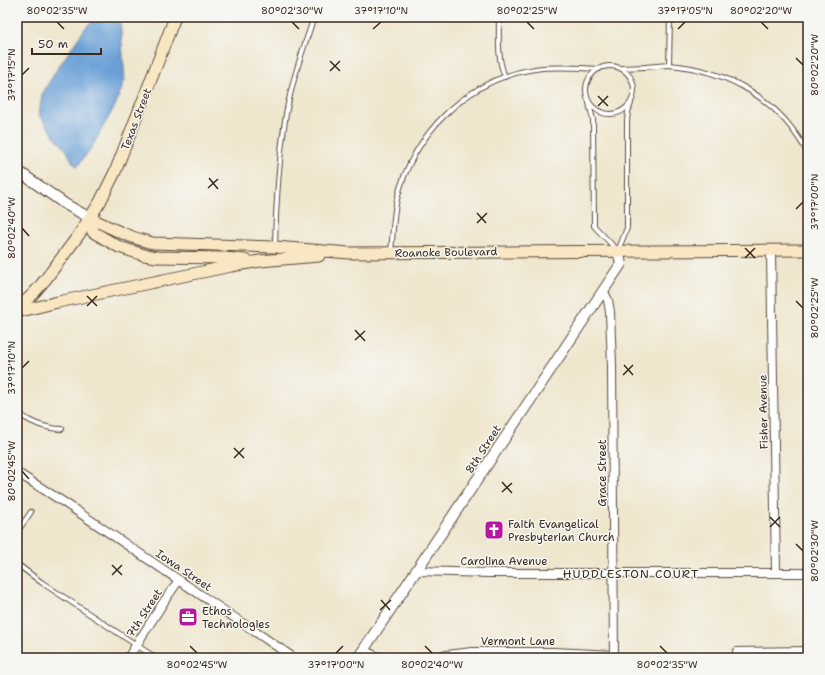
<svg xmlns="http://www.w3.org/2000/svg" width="825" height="675" font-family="'Shantell Sans',sans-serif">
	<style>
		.water { fill: #6aa0d7; stroke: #52657a }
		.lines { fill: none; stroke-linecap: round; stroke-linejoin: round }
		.service-casing { stroke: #564638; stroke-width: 6 }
		.minor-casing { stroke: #564638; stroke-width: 10 }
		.tertiary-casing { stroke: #564638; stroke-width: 12 }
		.secondary-casing { stroke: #564638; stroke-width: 13 }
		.service { stroke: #fff; stroke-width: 4 }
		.minor { stroke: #fff; stroke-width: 8 }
		.tertiary { stroke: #fff; stroke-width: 10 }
		.secondary { stroke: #f9e7c3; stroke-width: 11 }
		.ticks { fill: none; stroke: #3b2a1e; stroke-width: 1.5 }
		.labels { text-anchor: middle; stroke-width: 3; stroke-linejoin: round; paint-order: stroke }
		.street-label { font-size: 11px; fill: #3b2a1e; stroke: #f6f6f2 }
		.poi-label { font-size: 11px; fill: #3b2a1e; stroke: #f6f6f2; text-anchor: start }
		.neighbourhood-label { font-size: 12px; letter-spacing: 1px; fill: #3b2a1e; stroke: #f6f6f2 }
		.neatline { fill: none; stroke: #3b2a1e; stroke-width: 1.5 }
		.ticks-label { font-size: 10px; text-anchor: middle; fill: #3b2a1e }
	</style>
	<rect width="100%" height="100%" fill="#f6f6f2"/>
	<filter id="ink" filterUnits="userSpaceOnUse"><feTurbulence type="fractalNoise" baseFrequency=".025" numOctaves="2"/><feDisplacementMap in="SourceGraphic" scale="8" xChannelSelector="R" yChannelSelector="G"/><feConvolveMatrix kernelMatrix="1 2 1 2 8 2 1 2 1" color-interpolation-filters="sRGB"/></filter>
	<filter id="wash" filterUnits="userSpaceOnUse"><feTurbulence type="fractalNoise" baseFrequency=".012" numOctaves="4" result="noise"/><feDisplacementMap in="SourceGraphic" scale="16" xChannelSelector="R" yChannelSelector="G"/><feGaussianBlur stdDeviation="0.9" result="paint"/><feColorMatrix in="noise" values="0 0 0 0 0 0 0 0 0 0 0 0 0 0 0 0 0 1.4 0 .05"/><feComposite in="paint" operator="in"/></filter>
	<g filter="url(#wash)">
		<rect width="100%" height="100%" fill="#efe6ce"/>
		<polygon class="water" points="96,17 119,17 120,19 125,80 115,106 92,147 77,167 73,163 67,151 55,137 39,115 42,94 57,69 86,27"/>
	</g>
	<g filter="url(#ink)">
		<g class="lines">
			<g class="service-casing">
				<g id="service">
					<path d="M499,17C499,38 497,58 505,77"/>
					<path d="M669,65C729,70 780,100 808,154"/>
					<circle cx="610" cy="90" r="24"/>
					<polyline points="622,68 645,67 669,65 670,17"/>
					<polyline points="589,103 593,120 594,226 618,251 627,228 627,121 628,112 631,103"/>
					<path d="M275,246C276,202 279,158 286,114C292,81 303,49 314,17"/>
					<path d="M391,251C393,234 393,216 397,199C413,134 467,79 535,69C556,66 578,68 599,69"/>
					<path d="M17,411C27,422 47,429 62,429"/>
					<polyline points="17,532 31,512"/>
					<polyline points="17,564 41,582 156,658"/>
				</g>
			</g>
			<g class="minor-casing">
				<g id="minor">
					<polyline points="771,251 776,573"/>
					<polyline points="603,290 608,300 610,312 612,366 614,658"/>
					<polyline points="17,475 21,475 65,503 294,658"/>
					<polyline points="417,571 489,573 808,573"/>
					<polyline points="363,650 380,658"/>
					<polyline points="737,652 808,651"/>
					<polyline points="128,658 165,600 179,580"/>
					<polyline points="422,658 472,652 554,652 614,655"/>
				</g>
			</g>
			<g class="tertiary-casing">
				<g id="tertiary">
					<polyline points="18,171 65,204 90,218"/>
					<polyline points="358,658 621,264 618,251"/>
				</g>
			</g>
			<g class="secondary-casing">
				<g id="secondary">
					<path d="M90,218C111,228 130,238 153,243L275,247L349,253L808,250"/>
					<polyline points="90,218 93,232 119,247 144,255 157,257 225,258 245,260"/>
					<polyline points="17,309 33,294 45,280 78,236 100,202 115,172 144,98 175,17"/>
					<polyline points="17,312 58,302 231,266 260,261 319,256"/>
				</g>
			</g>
			<use href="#service" class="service"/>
			<use href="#minor" class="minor"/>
			<use href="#tertiary" class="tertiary"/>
			<use href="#secondary" class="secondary"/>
		</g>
	</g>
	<path class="ticks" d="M57,22L64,29M292,22L299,29M527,22L534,29M761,22L768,29M373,29L381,22M678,29L685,22M796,58L803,65M330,61L340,71M330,71L340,61M22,75L29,68M598,96L608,106M598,106L608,96M209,178L218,189M208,188L218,179M796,209L803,202M477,213L486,223M477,223L487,213M22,228L29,236M745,248L755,258M745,258L755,248M87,296L97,306M796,301L803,308M87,306L97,296M355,330L365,341M355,340L365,331M624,365L633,375M22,368L29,361M623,375L633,365M234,448L244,458M234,458L244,448M22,471L29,479M502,482L512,493M502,492L512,483M770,517L780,527M770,527L780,517M796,544L803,551M112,565L122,575M112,575L122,565M381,600L390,610M380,610L391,600M190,646L197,653M425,646L432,653M660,646L667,653M336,653L343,646"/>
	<defs>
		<g id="church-square" transform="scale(1)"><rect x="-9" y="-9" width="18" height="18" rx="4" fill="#b5179e" stroke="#f6f6f2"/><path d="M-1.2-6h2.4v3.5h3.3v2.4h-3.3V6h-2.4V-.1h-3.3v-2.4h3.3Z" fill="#fff"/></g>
		<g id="office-square" transform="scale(1)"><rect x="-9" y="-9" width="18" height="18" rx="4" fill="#b5179e" stroke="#f6f6f2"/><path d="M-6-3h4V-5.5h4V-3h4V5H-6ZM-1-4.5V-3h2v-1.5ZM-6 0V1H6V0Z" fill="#fff"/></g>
	</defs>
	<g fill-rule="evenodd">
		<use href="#church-square" x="494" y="530"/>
		<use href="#office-square" x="188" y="617"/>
	</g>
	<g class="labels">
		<g class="street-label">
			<text transform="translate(136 119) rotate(-69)" y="4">Texas Street</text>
			<text transform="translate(446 252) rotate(-1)" y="4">Roanoke Boulevard</text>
			<text transform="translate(763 412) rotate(-91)" y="4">Fisher Avenue</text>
			<text transform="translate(483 449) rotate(-57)" y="4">8th Street</text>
			<text transform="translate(602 473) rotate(-90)" y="4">Grace Street</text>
			<text x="504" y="565">Carolina Avenue</text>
			<text transform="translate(184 570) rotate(34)" y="4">Iowa Street</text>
			<text transform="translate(144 613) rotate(-57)" y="4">7th Street</text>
			<text x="518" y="645">Vermont Lane</text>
		</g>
		<g class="poi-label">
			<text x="508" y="528">Faith Evangelical<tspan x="508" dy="13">Presbyterian Church</tspan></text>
			<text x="202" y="615">Ethos<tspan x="202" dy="13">Technologies</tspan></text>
		</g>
		<g class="neighbourhood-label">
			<text x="631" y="578">HUDDLESTON COURT</text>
		</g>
	</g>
	<rect width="825" height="675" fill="none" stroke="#f6f6f2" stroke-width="44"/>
	<path d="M32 48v6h69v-6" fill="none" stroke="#3b2a1e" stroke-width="2"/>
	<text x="38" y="48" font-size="12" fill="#3b2a1e" stroke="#f6f6f2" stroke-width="3" paint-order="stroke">50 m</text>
	<rect x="22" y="22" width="781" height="631" class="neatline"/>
	<g class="ticks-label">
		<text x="57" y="14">80°02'35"W</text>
		<text x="292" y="14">80°02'30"W</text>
		<text x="381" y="14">37°17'10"N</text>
		<text x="527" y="14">80°02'25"W</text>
		<text x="685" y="14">37°17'05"N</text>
		<text x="761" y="14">80°02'20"W</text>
		<text transform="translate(814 65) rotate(-90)" y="4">80°02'20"W</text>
		<text transform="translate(11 75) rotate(-90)" y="4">37°17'15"N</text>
		<text transform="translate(814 202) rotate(-90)" y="4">37°17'00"N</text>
		<text transform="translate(11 228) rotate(-90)" y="4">80°02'40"W</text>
		<text transform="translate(814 308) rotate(-90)" y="4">80°02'25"W</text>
		<text transform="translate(11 368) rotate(-90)" y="4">37°17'10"N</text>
		<text transform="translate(11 471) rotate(-90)" y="4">80°02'45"W</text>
		<text transform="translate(814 551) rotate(-90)" y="4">80°02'30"W</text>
		<text x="197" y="668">80°02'45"W</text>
		<text x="336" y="668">37°17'00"N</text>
		<text x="432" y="668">80°02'40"W</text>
		<text x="667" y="668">80°02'35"W</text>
	</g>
</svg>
